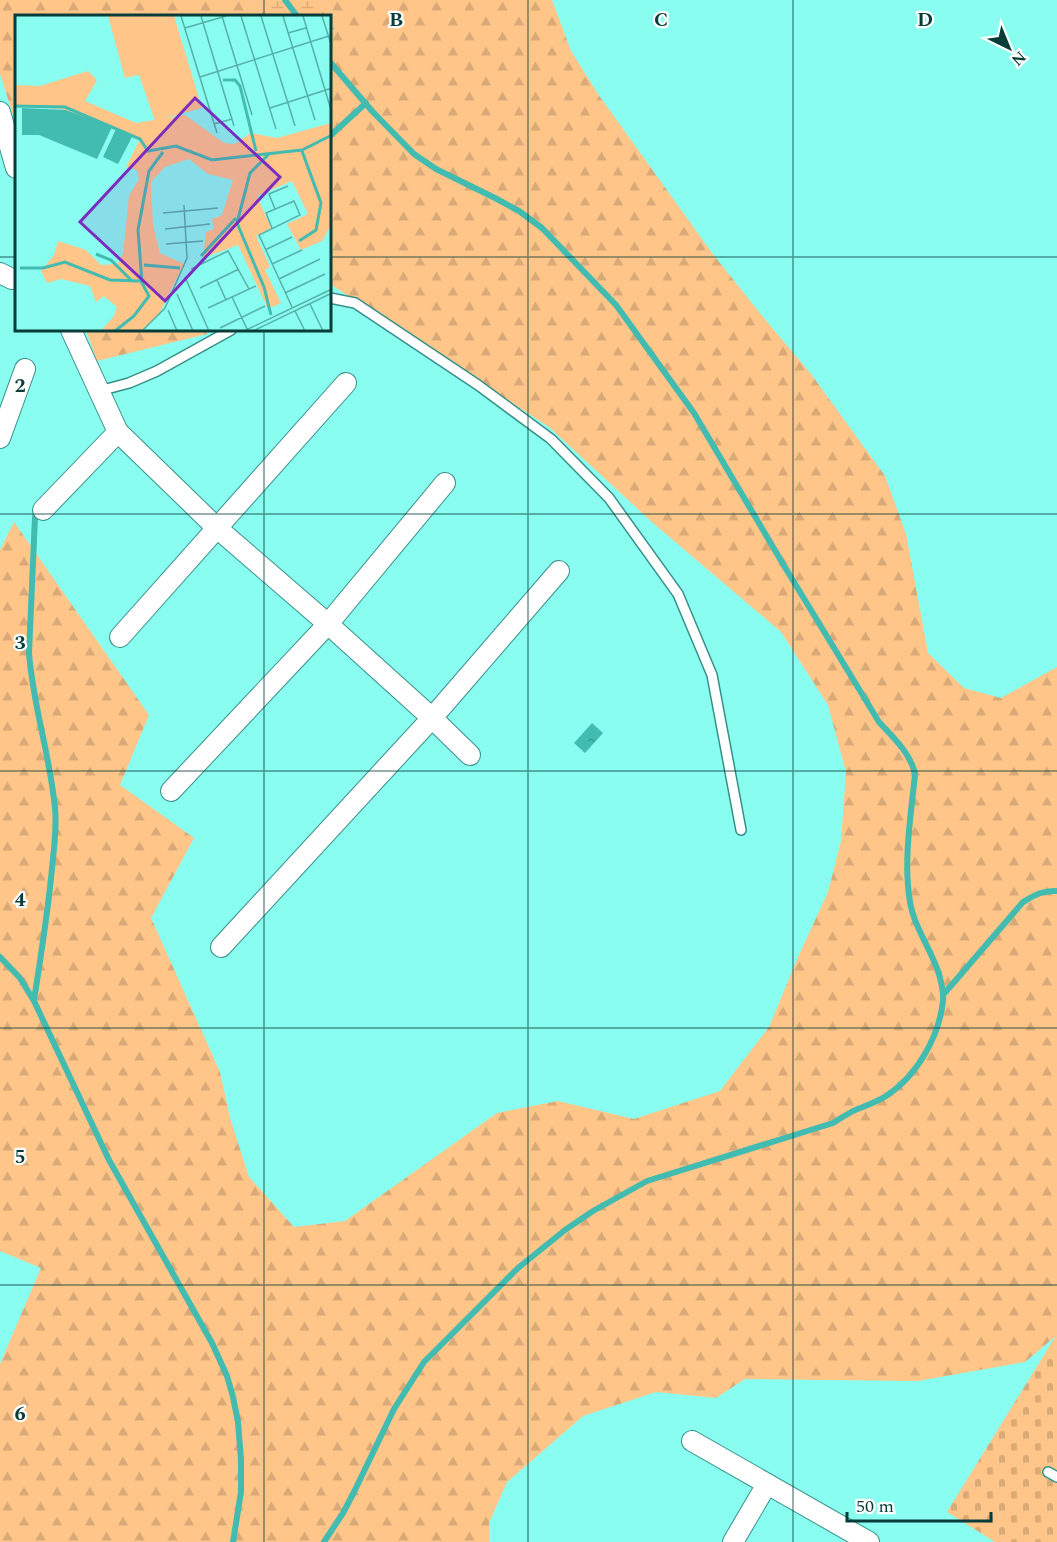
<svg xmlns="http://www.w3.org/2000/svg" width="1057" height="1542" font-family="Spectral,serif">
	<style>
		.forest { fill: url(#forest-firs) }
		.wetland { fill: url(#wetland-marsh) }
		.cemetery { fill: url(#cemetery-stones) }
		.water { fill: url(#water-ripples) }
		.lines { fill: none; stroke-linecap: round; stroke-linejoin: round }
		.stream { stroke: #42bbb0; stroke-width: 6 }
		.service-casing { stroke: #369088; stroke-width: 12 }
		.minor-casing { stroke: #369088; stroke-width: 22 }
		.service { stroke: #fff; stroke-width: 9 }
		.minor { stroke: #fff; stroke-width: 20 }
		.grid { fill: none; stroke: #063d39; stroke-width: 1.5; stroke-opacity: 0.55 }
		.inset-river { fill: none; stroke: #42bbb0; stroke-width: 3 }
		.inset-road { fill: none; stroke: #55b0a7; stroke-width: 1.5 }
		.view { fill: #7b2cbf; fill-opacity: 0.15; stroke: #7b2cbf; stroke-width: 3 }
		.inset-edge { fill: none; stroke: #063d39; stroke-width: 3 }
		.grid-label { font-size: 20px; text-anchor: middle; font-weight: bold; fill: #063d39; stroke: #fff; stroke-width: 4.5; stroke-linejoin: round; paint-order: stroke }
	</style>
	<defs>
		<pattern id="forest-firs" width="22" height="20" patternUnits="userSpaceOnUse" patternTransform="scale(1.5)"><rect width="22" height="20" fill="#ffc589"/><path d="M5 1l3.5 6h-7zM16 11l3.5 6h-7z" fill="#d9aa77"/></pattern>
		<pattern id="wetland-marsh" width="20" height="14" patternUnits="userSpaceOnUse" patternTransform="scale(1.5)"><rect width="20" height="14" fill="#ffc589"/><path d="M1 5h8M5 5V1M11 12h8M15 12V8" fill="none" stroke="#d9aa77"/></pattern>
		<pattern id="cemetery-stones" width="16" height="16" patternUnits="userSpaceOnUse" patternTransform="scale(1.5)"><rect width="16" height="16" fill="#ffc589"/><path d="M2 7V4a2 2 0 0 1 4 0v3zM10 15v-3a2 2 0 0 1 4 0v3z" fill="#d9aa77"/></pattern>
		<pattern id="water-ripples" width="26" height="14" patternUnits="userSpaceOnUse" patternTransform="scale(1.5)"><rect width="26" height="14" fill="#42bbb0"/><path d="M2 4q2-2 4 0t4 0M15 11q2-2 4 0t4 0" fill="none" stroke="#359990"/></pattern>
	</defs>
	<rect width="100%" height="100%" fill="#8afdf1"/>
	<g class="forest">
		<polygon points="0,0 254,0 264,16 16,16 16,124 0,74"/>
		<polygon points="325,0 552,0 571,51 598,94 712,253 763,317 811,374 885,476 906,534 928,653 964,688 1001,698 1057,667 1057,1335 1025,1362 918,1381 745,1379 716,1398 656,1392 583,1416 507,1482 489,1523 489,1542 0,1542 0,1364 41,1268 0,1251 0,550 14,522 149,715 120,785 194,838 151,918 220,1072 230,1118 249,1177 294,1227 345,1221 497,1113 558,1101 634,1119 720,1091 769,1027 799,955 828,892 841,841 846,772 828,705 781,632 653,523 549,427 330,284 330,36 334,34 336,18"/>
		<polygon points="86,330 211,330 207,334 97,361"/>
	</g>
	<polygon class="wetland" points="254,0 325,0 336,18 334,34 330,36 330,16 264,16"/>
	<polygon class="cemetery" points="1057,1334 1057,1542 995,1542 947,1512"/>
	<polygon class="water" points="592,723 603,733 585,753 574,743"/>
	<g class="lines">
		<g class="stream">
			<polyline points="285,0 297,16"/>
			<polyline points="330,136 366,103"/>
			<polyline points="0,957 20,978 34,1001 109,1160 212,1343 227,1376 233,1397 238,1422 241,1460 241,1492 233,1542"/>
			<path d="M943,995L1023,902C1035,895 1043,890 1057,891"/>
			<path d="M34,1000C41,956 48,912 52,868C54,848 57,828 55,808C50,755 33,706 29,653L35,517"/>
			<path d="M324,1542L343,1513L354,1492L394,1409L424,1362L518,1268L565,1230L593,1211L647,1181L833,1123C839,1119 846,1115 853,1111C864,1106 875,1103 886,1096C917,1076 939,1037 943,1001C944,992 941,982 939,974C931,949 914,927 910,902C903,860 911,816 915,774C911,754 893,737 879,722L786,569L694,413L616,305L542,228L519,211L495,198L436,169L414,154L372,111L330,62"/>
		</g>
		<g class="service-casing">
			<g id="service">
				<polyline points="330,298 355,303 478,385 551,439 609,498 678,594 712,675 741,830"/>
				<polyline points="99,391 129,383 157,371 231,330"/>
				<polyline points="1048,1472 1057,1477"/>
			</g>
		</g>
		<g class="minor-casing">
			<g id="minor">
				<polyline points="0,112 16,168"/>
				<polyline points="0,273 12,279"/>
				<polyline points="71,330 118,432 217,528 328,624 432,718 470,755"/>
				<polyline points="0,438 25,369"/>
				<polyline points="43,510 118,432"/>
				<polyline points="120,637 346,383"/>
				<polyline points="171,791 328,624 445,483"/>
				<polyline points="221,947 432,718 559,571"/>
				<polyline points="692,1441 869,1542"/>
				<polyline points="733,1542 767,1484"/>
			</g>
		</g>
		<use href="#service" class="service"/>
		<use href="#minor" class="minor"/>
	</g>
	<path class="grid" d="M264,0V16M528,0V1542M793,0V1542M0,257H16M330,257H1057M264,330V1542M0,514H1057M0,771H1057M0,1028H1057M0,1285H1057"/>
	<g transform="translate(15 15)">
		<rect width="316" height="316" fill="#8afdf1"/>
		<path d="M73,56L82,65L70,86L121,108L170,100L209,128L220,129L236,118L262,123L316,108V210L307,226L286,235L272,209L293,199L277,166L242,181L256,213L241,221L255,252L250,255L266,288L253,294L223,230L188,243L191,217L199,214L197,204L207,200L218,165L193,159L174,144L150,152L136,167L138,210L145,238L169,249L144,299L126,316H86L99,301L102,292L89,281L81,287L75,271L46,264L32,268L26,256L39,240L43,226L71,235L86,250L102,249L108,239L114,181L124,164L122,155L111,152L125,124L46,94L0,91V70L25,71Z" fill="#ffc589"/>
		<path d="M126,258L131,261V281L127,282L126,272L117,269Z" fill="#ffc589"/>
		<path d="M93,1H159L187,93L140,106L124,60L110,63Z" fill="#ffc589"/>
		<path d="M7,93L51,95L97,112L82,144L24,120H7ZM101,114L117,122L103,149L88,142Z" fill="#42bbb0"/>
		<path class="inset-river" d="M208,65H220L225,71L241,136M0,91L50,92L125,124L133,136L161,131L197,145L287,135L317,120M254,139L235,158L222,208L249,272L256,300M284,226L301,215L306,188L287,136M81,239L96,245L118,267M186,241L221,203M129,250L165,253M5,253H28L50,247L95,265L126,266M100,316L119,301L134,281L127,268L123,215L134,156L148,137"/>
		<path class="inset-road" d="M166,1L202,118M186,1L219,111M207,1L237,100M226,1L261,114M246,1L280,111M268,1L300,105M288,1L316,95M307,1L317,32M170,13L211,1M273,18L291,13M185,62L317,20M255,93L317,73M199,109L217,104M260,194L254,179L273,171M148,198L203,193M257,213L251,198L279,186L285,200L244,220L277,292M150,214L195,209M151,229L188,226M250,235L277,222M257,249L287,235M176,254L213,236L234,274M170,262L194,316M264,264L305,244M202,265L211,285M185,273L224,254M270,278L310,259M162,279L178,316M217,282L232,314M295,289L308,316M193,293L241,271M153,295L162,316M280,296L290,316M205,313L250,291M127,316L150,293L172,243L169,190M229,316L317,274M238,316L317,278"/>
		<path class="view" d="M180,83L265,162L150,286L65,207Z"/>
		<rect width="316" height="316" class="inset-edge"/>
	</g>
	<g class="grid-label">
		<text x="396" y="26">B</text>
		<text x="661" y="26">C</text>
		<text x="925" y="26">D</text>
		<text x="20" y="392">2</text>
		<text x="20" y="649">3</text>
		<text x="20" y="906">4</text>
		<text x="20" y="1163">5</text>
		<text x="20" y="1420">6</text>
	</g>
	<g transform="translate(1009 48) rotate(137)" stroke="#ffffff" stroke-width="4.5" paint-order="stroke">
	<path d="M0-4.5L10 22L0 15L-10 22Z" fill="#063d39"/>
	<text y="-9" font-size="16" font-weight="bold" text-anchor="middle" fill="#063d39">N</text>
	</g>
	<path d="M847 1512v9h144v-9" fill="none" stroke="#063d39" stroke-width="3"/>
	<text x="856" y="1512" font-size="18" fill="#063d39" stroke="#ffffff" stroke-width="4.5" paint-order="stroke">50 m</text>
</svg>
